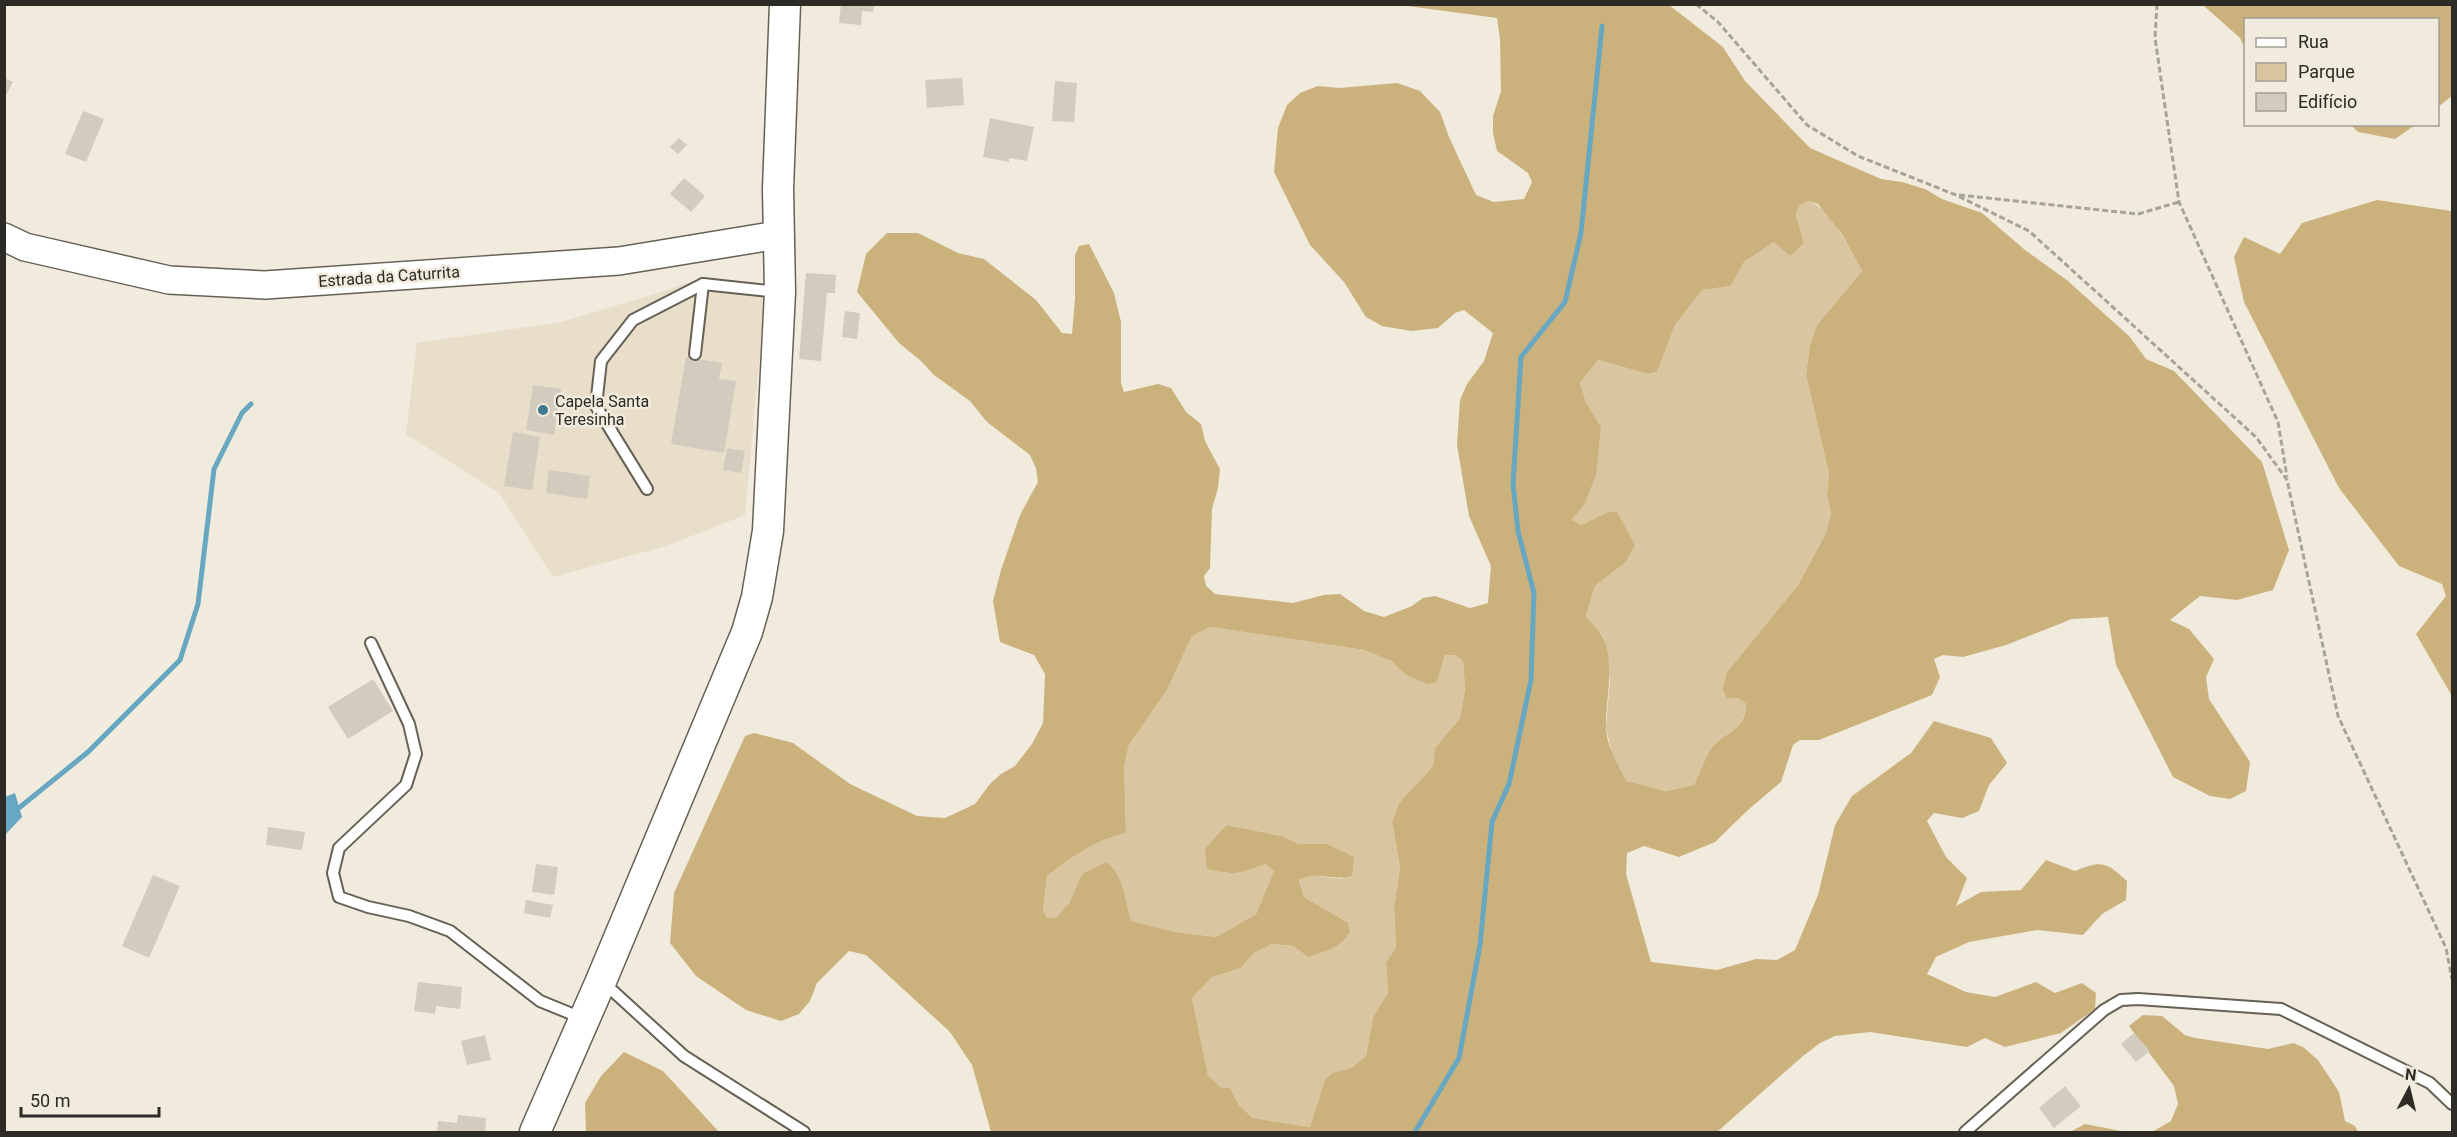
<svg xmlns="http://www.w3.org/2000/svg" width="2457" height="1137" font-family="Roboto,sans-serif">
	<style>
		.built { fill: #e8deca }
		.green { fill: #d9c6a0 }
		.forest { fill: #cbb27d; fill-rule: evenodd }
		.water { fill: #68a7c1 }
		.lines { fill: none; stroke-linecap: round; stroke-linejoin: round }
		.stream { stroke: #68a7c1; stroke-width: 5 }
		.building { fill: #d2cbbe }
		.service-casing { stroke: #666155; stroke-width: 14 }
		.tertiary-casing { stroke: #666155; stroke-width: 30 }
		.secondary-casing { stroke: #666155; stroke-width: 33 }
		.path { stroke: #a7a398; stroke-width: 3; stroke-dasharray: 6 3; stroke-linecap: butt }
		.service { stroke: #fff; stroke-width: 10 }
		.tertiary { stroke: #fff; stroke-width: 27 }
		.secondary { stroke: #fff; stroke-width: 30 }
		.poi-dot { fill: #3e7991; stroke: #f1ebdd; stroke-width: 2 }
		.labels { text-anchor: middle; stroke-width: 5; stroke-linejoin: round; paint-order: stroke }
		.street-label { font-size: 16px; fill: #2d2b26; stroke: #f1ebdd }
		.poi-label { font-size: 16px; fill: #2d2b26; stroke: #f1ebdd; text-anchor: start }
	</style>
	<rect width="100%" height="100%" fill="#f1ebdd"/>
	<polygon class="built" points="702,278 766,287 745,515 666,546 553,577 499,493 406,434 417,343 561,322 655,294"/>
	<g class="green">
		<path d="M1808,201C1831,207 1850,250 1862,271L1817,325L1810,344L1806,375L1829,474L1827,495L1831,514L1826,533L1798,585L1727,672L1722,691L1727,699L1738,698L1746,704C1745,732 1723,731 1710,750C1704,761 1699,774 1694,785L1666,791L1627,781L1612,755L1606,727L1610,680L1603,637L1586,616L1595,586L1625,563L1608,512L1581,525L1572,520L1584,505L1601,427L1586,402L1580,383L1598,360L1648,374L1657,372L1675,325L1702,290L1731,286L1744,262L1774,242L1790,255L1804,243L1796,215L1799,205Z"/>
		<path d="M1211,627L1364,650L1391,661L1406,675L1437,682L1445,655H1455L1463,660L1465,689L1460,718L1435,748L1433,766L1399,803L1392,821L1400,868L1394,907L1396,947L1386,963L1388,993L1373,1017L1366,1056L1351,1068L1332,1073L1325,1079L1310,1127L1253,1118L1239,1105L1230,1088L1221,1089L1208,1075L1192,998L1212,977L1241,968L1254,953L1272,944L1293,946L1308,957L1347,922L1304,897L1299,879L1308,875L1343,879L1328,844H1299L1282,836L1225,825L1207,869C1232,876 1242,874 1265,864L1274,871L1256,914L1216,937L1176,932L1130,921L1118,876L1082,874L1069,903L1056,918H1047L1043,909L1047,876C1072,857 1095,840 1126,833L1124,766L1129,745L1167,690L1192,636Z"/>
	</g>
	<g class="forest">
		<path d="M1400,5H1669L1723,47L1745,81L1810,148L1881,179L1902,182L1925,189L1942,199L1982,213L2025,250L2068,281L2130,337L2146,359L2174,371L2262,462L2289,550L2273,590L2237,600L2200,596L2170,620L2189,629L2214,659L2206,677L2209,699L2250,762L2246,791L2230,799L2210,796L2173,777L2116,665L2108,617L2072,619L2006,645L1963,657L1943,655L1934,659L1940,677L1932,695L1819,740H1800L1793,745L1781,782L1748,810L1715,842L1679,857L1644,846L1627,853L1626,874L1651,962L1717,970L1756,959L1777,960L1795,950L1818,895L1835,825L1852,796L1911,753L1934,721L1991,738L2007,763L1989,785L1979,811L1962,818L1934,813L1927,821L1946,857L1967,878L1956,906L1981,892L2021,890L2046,860L2075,871C2102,860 2106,862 2127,881L2126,900L2102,914L2083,935L2037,930L1969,942L1936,957L1927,974L1966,992L1995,997L2036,982L2055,993L2082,983L2096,993L2095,1009L2061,1033L2005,1047L1985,1038L1967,1047L1870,1032L1835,1036L1820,1043L1803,1056L1717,1132H991L972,1065L950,1032L866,955L849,951L817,983L810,1001L799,1014L781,1021L746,1010L696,976L670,943L674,893L745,736L754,733L793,743L850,784L917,816L945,818L975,804L990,784L1001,774L1015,766L1032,744L1043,723L1045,674L1034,655L1000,642L993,601L1001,570L1020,515L1038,482L1036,468L1030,455L987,422L970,401L934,375L921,361L899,343L857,292L866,254L887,233H918L958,253L984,259L1036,300L1062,333L1072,334L1075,298V255L1079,246L1089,244L1114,293L1121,322V383L1124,392L1158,384L1171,388L1186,412L1201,424L1205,441L1220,469L1218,488L1212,509L1210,568L1204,576L1206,586L1215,594L1293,603L1324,595L1340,594L1364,611L1384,617L1412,606L1423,598L1435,596L1470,608L1488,603L1491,566L1469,516L1457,445L1460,400L1467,384L1484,361L1493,333L1464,310L1455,313L1438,328L1411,331L1382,326L1366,317L1344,282L1310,245L1274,172L1278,128L1287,105L1300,93L1318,86L1339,88L1397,83L1420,91L1440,112L1449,137L1476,195L1494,202L1524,199L1532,182L1528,173L1497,151L1493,133V116L1501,91L1500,39L1497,18ZM1808,201L1818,204L1842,234L1862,271L1817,325L1810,344L1806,375L1829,474L1827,495L1831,514L1826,533L1798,585L1727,672L1722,690L1727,699L1738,698L1746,704C1746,732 1723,731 1710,750C1704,761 1699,774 1694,785L1666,791L1627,781C1617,764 1606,745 1606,725C1606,699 1615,662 1603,638C1599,630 1591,623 1586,616L1595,586L1625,563L1635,545L1617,512H1608L1581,525L1572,520L1584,505L1596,475L1601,427L1586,402L1580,383L1598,360L1648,374L1657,372L1675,325L1702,290L1731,286L1744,262L1774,242L1790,256L1804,243L1796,215L1799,205ZM1211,627L1364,650L1391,661L1406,675L1428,684L1437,682L1445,655H1455L1463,661L1465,689L1460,718L1435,748L1433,766L1399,803L1392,821L1400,868L1394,907L1396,947L1386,963L1388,993L1373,1017L1366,1056L1351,1068L1332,1073L1325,1079L1310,1127L1253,1118L1239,1105L1230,1088H1221L1208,1075L1192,998L1212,977L1241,968L1254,953L1272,944L1293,946L1308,957C1325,951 1342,948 1350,931L1347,922L1304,897L1299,880C1315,870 1334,882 1352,876L1354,857L1327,844H1299L1282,836L1226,825L1205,849L1207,869C1232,876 1242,874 1265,864L1274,871L1256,914L1216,937L1176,932L1131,921C1125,902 1124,874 1106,862L1082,874L1069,903L1056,918H1047L1043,909L1047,876C1072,857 1095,840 1126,833L1124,766L1129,745L1167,690L1192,636Z"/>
		<polygon points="2203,5 2452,5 2452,96 2438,107 2438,20 2246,20 2245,49 2240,38"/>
		<polygon points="2351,125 2415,125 2395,139 2358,132"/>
		<polygon points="2377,200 2452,211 2452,696 2416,634 2446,596 2442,584 2399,566 2339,488 2244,302 2234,257 2244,237 2280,254 2302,223"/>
		<polygon points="2143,1015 2162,1016 2185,1035 2195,1038 2268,1049 2293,1043 2303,1047 2318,1060 2339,1092 2345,1121 2355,1126 2358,1132 2152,1132 2171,1121 2178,1104 2174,1086 2129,1026"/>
		<polygon points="624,1052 663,1071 719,1132 586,1132 585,1103 601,1076"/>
		<polygon points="2085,1124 2126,1132 2070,1132"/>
	</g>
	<polygon class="water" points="15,793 22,817 5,835 5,797"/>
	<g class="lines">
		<g class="stream">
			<polyline points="4,820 88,752 180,660 198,604 214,469 242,413 251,404"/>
			<polyline points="1415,1132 1459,1058 1480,945 1492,822 1509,784 1531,680 1534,593 1518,531 1513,484 1521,357 1565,302 1581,233 1602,26"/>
		</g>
	</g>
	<g class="building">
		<polygon points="841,4 874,4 873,12 862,11 861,25 839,23"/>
		<polygon points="4,78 13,82 4,99"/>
		<polygon points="962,78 964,105 927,108 925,80"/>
		<polygon points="1055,81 1077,83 1074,122 1052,121"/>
		<polygon points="83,111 104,119 86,162 65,154"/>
		<polygon points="990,118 1034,127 1027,161 1009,158 1009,162 983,157"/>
		<polygon points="679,138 687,145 678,154 670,147"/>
		<polygon points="684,178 705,196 691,212 670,194"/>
		<polygon points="806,273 836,275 835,293 827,293 821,361 799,359"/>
		<polygon points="845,311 860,313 857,339 842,337"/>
		<polygon points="686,357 722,363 719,379 736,381 724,453 671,444"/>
		<polygon points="533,385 561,389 554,435 526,430"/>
		<polygon points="513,432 540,437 532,490 504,486"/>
		<polygon points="727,448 745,451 741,473 723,470"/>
		<polygon points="549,470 590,476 587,499 546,493"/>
		<polygon points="373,679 393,711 348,739 328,707"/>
		<polygon points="268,827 305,832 302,850 266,845"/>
		<polygon points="536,864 558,867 554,895 532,892"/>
		<polygon points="153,875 180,886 149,958 122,946"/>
		<polygon points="526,900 553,905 550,918 524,913"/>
		<polygon points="418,982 462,987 460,1009 436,1006 435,1014 414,1011"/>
		<polygon points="2134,1033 2150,1051 2136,1062 2121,1044"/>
		<polygon points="485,1035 491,1060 467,1065 461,1041"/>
		<polygon points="2065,1086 2081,1106 2054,1128 2039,1108"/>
		<polygon points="458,1115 486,1118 485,1132 437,1132 438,1121 457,1123"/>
	</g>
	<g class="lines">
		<g class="service-casing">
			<g id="service">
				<polyline points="695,354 703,284"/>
				<polyline points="647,489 596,406 601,361 633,320 703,284 779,292"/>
				<polyline points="371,643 409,724 416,754 406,785 339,848 333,873 339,897 368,907 409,916 450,931 540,1001 584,1019"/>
				<polyline points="603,982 684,1056 804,1132"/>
				<polyline points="1965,1132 2104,1010 2121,1000 2138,999 2281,1009 2430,1083 2452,1104"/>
			</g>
		</g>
		<g class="tertiary-casing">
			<polyline id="tertiary" points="4,237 25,247 169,280 265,285 619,261 778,235"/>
		</g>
		<g class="secondary-casing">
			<polyline id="secondary" points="535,1132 601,981 747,632 757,597 768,531 780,292 778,189 785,4"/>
		</g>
		<g class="path">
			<polyline points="1696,4 1718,22 1807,125 1858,156 1956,195 2029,231 2256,437 2287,480 2338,716 2446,948 2452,979"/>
			<polyline points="2157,4 2155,38 2179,202 2278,422 2287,477"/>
			<polyline points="1959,195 2138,214 2179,202"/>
		</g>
		<use href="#service" class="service"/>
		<use href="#tertiary" class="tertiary"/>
		<use href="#secondary" class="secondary"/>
	</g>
	<circle class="poi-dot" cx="543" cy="410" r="6"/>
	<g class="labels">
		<g class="street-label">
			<text transform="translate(389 276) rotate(-4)" y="6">Estrada da Caturrita</text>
		</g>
		<g class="poi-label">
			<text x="555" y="407">Capela Santa<tspan x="555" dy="18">Teresinha</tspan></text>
		</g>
	</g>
	<rect width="2457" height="1137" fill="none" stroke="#2d2b26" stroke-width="12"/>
	<rect x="2244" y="18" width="195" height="108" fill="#f1ebdd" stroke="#a39e94" stroke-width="1.5"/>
	<rect x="2256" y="38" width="30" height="9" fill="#ffffff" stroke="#a39e94" stroke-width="1.5"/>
	<text x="2298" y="48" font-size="18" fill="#2d2b26">Rua</text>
	<rect x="2256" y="63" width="30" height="18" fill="#d9c6a0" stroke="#a39e94" stroke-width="1.5"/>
	<text x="2298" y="78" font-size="18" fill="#2d2b26">Parque</text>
	<rect x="2256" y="93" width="30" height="18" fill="#d2cbbe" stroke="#a39e94" stroke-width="1.5"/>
	<text x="2298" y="108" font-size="18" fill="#2d2b26">Edifício</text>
	<g transform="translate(2409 1089) rotate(7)" stroke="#f1ebdd" stroke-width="4.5" paint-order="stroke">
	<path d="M0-4.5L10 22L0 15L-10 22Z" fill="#2d2b26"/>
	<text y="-9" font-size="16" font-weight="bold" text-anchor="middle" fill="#2d2b26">N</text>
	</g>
	<path d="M21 1107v9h138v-9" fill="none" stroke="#2d2b26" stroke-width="3"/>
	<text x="30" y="1107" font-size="18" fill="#2d2b26" stroke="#f1ebdd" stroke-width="4.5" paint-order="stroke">50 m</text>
</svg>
